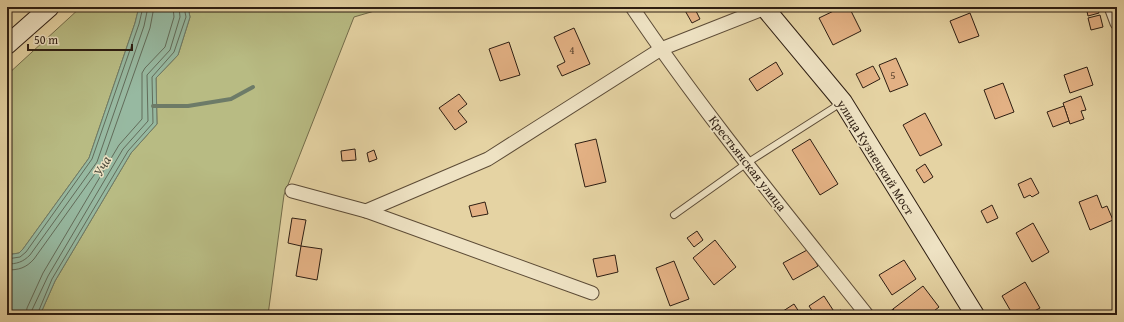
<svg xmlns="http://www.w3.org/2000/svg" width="1124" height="322" font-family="'Gentium Book Plus',serif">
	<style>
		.green { fill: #b8bb83; stroke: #736c4a }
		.water { fill: #97b9a1; stroke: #6d7b68 }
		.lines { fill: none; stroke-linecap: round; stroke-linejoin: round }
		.shore { stroke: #626c5a; stroke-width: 1 }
		.stream { stroke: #6d7b68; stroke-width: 4 }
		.building { fill: #e3b184; stroke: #2e1e12 }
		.lane-casing { stroke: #5c4b36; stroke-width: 8 }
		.street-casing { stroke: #5c4b36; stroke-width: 15 }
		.secondary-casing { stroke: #2e1e12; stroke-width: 20 }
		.lane { stroke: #eee2c3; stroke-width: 6 }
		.street { stroke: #eee2c3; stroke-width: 13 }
		.secondary { stroke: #eee2c3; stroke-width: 18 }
		.labels { text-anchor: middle; stroke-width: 3; stroke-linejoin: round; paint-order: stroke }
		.number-label { font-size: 11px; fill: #5b432e }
		.street-label { font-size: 13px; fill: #2e1e12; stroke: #eee2c3 }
		.water-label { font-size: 14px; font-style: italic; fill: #4e4c3d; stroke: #eee2c3 }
	</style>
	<rect width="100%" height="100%" fill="#e5d3a3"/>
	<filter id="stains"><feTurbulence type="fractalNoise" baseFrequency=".005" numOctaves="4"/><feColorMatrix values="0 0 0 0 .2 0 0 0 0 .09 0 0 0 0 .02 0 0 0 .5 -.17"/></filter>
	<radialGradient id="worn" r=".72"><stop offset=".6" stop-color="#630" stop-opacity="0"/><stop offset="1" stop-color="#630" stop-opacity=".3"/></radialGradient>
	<g class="green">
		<polygon points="81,7 139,7 135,23 89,158 23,249 19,253 7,255 7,75"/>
		<polygon points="188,7 388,7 354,17 284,195 268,315 40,315 55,281 131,153 157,124 156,78 178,55 190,17"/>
	</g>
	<polygon class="water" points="139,7 188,7 190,17 178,55 156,78 157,124 131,153 55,281 40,315 7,315 7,255 19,253 23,249 89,158 135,23"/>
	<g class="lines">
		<g class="shore">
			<polyline points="7,259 20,257 26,252 92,159 139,24 143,7"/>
			<path d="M7,264C17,264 23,262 30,255L97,162L144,26L148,7"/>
			<path d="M7,270C19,270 26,268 34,259L102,164L150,28L154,7"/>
			<polyline points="26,315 27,308 43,273 119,145 142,119 142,73 145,68 165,47 174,17 173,7"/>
			<polyline points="32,315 32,310 48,276 123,149 148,121 147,75 170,50 180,17 179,7"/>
			<polyline points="37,315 52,279 128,151 153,123 152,77 174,52 186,17 184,7"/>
		</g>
		<polyline class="stream" points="153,106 188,106 231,99 253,87"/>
	</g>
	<g class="building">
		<polygon points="683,7 694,7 700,19 692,23"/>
		<polygon points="842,7 849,7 861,31 833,45 819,18"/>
		<polygon points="1086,7 1097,7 1099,13 1088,16"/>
		<polygon points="970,13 979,36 959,43 950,21"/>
		<polygon points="1100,15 1103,27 1091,30 1088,18"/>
		<polygon points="574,28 590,64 562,76 557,66 565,62 554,37"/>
		<polygon points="509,42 520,75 500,81 489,49"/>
		<polygon points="896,58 908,85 890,92 879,65"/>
		<polygon points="776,62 783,74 757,91 749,79"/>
		<polygon points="873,66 880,79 863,88 856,74"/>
		<polygon points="1087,67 1093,85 1070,93 1064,75"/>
		<polygon points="1003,83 1014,112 995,119 984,90"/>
		<polygon points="459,94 467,104 458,111 467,122 455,130 439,108"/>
		<polygon points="1081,96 1086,110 1081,111 1084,119 1070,124 1063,103"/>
		<polygon points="1064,106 1069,121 1053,127 1047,112"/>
		<polygon points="925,113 942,145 920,156 903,125"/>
		<polygon points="596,139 606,182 585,187 575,144"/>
		<polygon points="810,139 838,184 820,195 792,150"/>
		<polygon points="355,149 356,160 342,161 341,151"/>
		<polygon points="374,150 377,159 369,162 367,153"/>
		<polygon points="925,164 933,177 924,183 916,170"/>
		<polygon points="1031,178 1039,193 1032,197 1030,195 1024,198 1018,184"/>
		<polygon points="1097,195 1102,208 1107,206 1113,220 1090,230 1079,202"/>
		<polygon points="485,202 488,214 472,217 469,206"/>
		<polygon points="992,205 998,218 987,223 981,211"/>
		<polygon points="292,218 306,220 301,246 288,243"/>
		<polygon points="1033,223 1049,252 1032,262 1016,233"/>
		<polygon points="697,231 703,240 694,247 687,238"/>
		<polygon points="715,240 736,267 714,285 693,258"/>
		<polygon points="301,246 322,249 317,280 296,276"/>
		<polygon points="809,249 818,266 793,280 783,263"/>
		<polygon points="615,255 618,272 597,277 593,259"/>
		<polygon points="904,260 916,279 892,295 879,275"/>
		<polygon points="674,261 689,299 670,306 656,268"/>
		<polygon points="1025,282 1040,308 1027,315 1013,315 1002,296"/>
		<polygon points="923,286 939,307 929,315 898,315 893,309"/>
		<polygon points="824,296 835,313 841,310 845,315 815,315 809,306"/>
		<polygon points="794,304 801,315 777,315"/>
		<polygon points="893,309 898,315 886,315"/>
	</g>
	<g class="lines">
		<g class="lane-casing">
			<polyline id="lane" points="674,215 747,163 841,103"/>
		</g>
		<g class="street-casing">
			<g id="street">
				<path d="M632,7C704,114 787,214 867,315"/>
				<polyline points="1111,7 1117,23"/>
				<polyline points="292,191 366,211 592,293"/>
				<polyline points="366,211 488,159 661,49 765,8"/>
			</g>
		</g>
		<g class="secondary-casing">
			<g id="secondary">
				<polyline points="764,7 843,102 975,315"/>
				<polyline points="7,45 50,7"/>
			</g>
		</g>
		<use href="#lane" class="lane"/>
		<use href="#street" class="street"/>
		<use href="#secondary" class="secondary"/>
	</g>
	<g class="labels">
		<g class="number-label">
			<text x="572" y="54">4</text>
			<text x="893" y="79">5</text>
		</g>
		<g class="street-label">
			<text transform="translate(876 157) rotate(58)" y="5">улица Кузнецкий Мост</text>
			<text transform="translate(748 163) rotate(52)" y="5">Крестьянская улица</text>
		</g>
		<g class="water-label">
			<text transform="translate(102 166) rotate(-60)" y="5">Уча</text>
		</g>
	</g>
	<rect width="1124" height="322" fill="none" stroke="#e5d3a3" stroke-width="24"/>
	<rect x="8" y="8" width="1108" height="306" fill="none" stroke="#2e1e12" stroke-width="2"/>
	<rect x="12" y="12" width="1100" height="298" fill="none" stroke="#2e1e12"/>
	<path d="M28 44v6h104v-6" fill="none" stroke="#2e1e12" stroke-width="2"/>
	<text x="34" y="44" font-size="12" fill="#2e1e12" stroke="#eee2c3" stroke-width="3" paint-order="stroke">50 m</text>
	<rect width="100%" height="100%" filter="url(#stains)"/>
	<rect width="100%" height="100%" fill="url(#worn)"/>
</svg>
